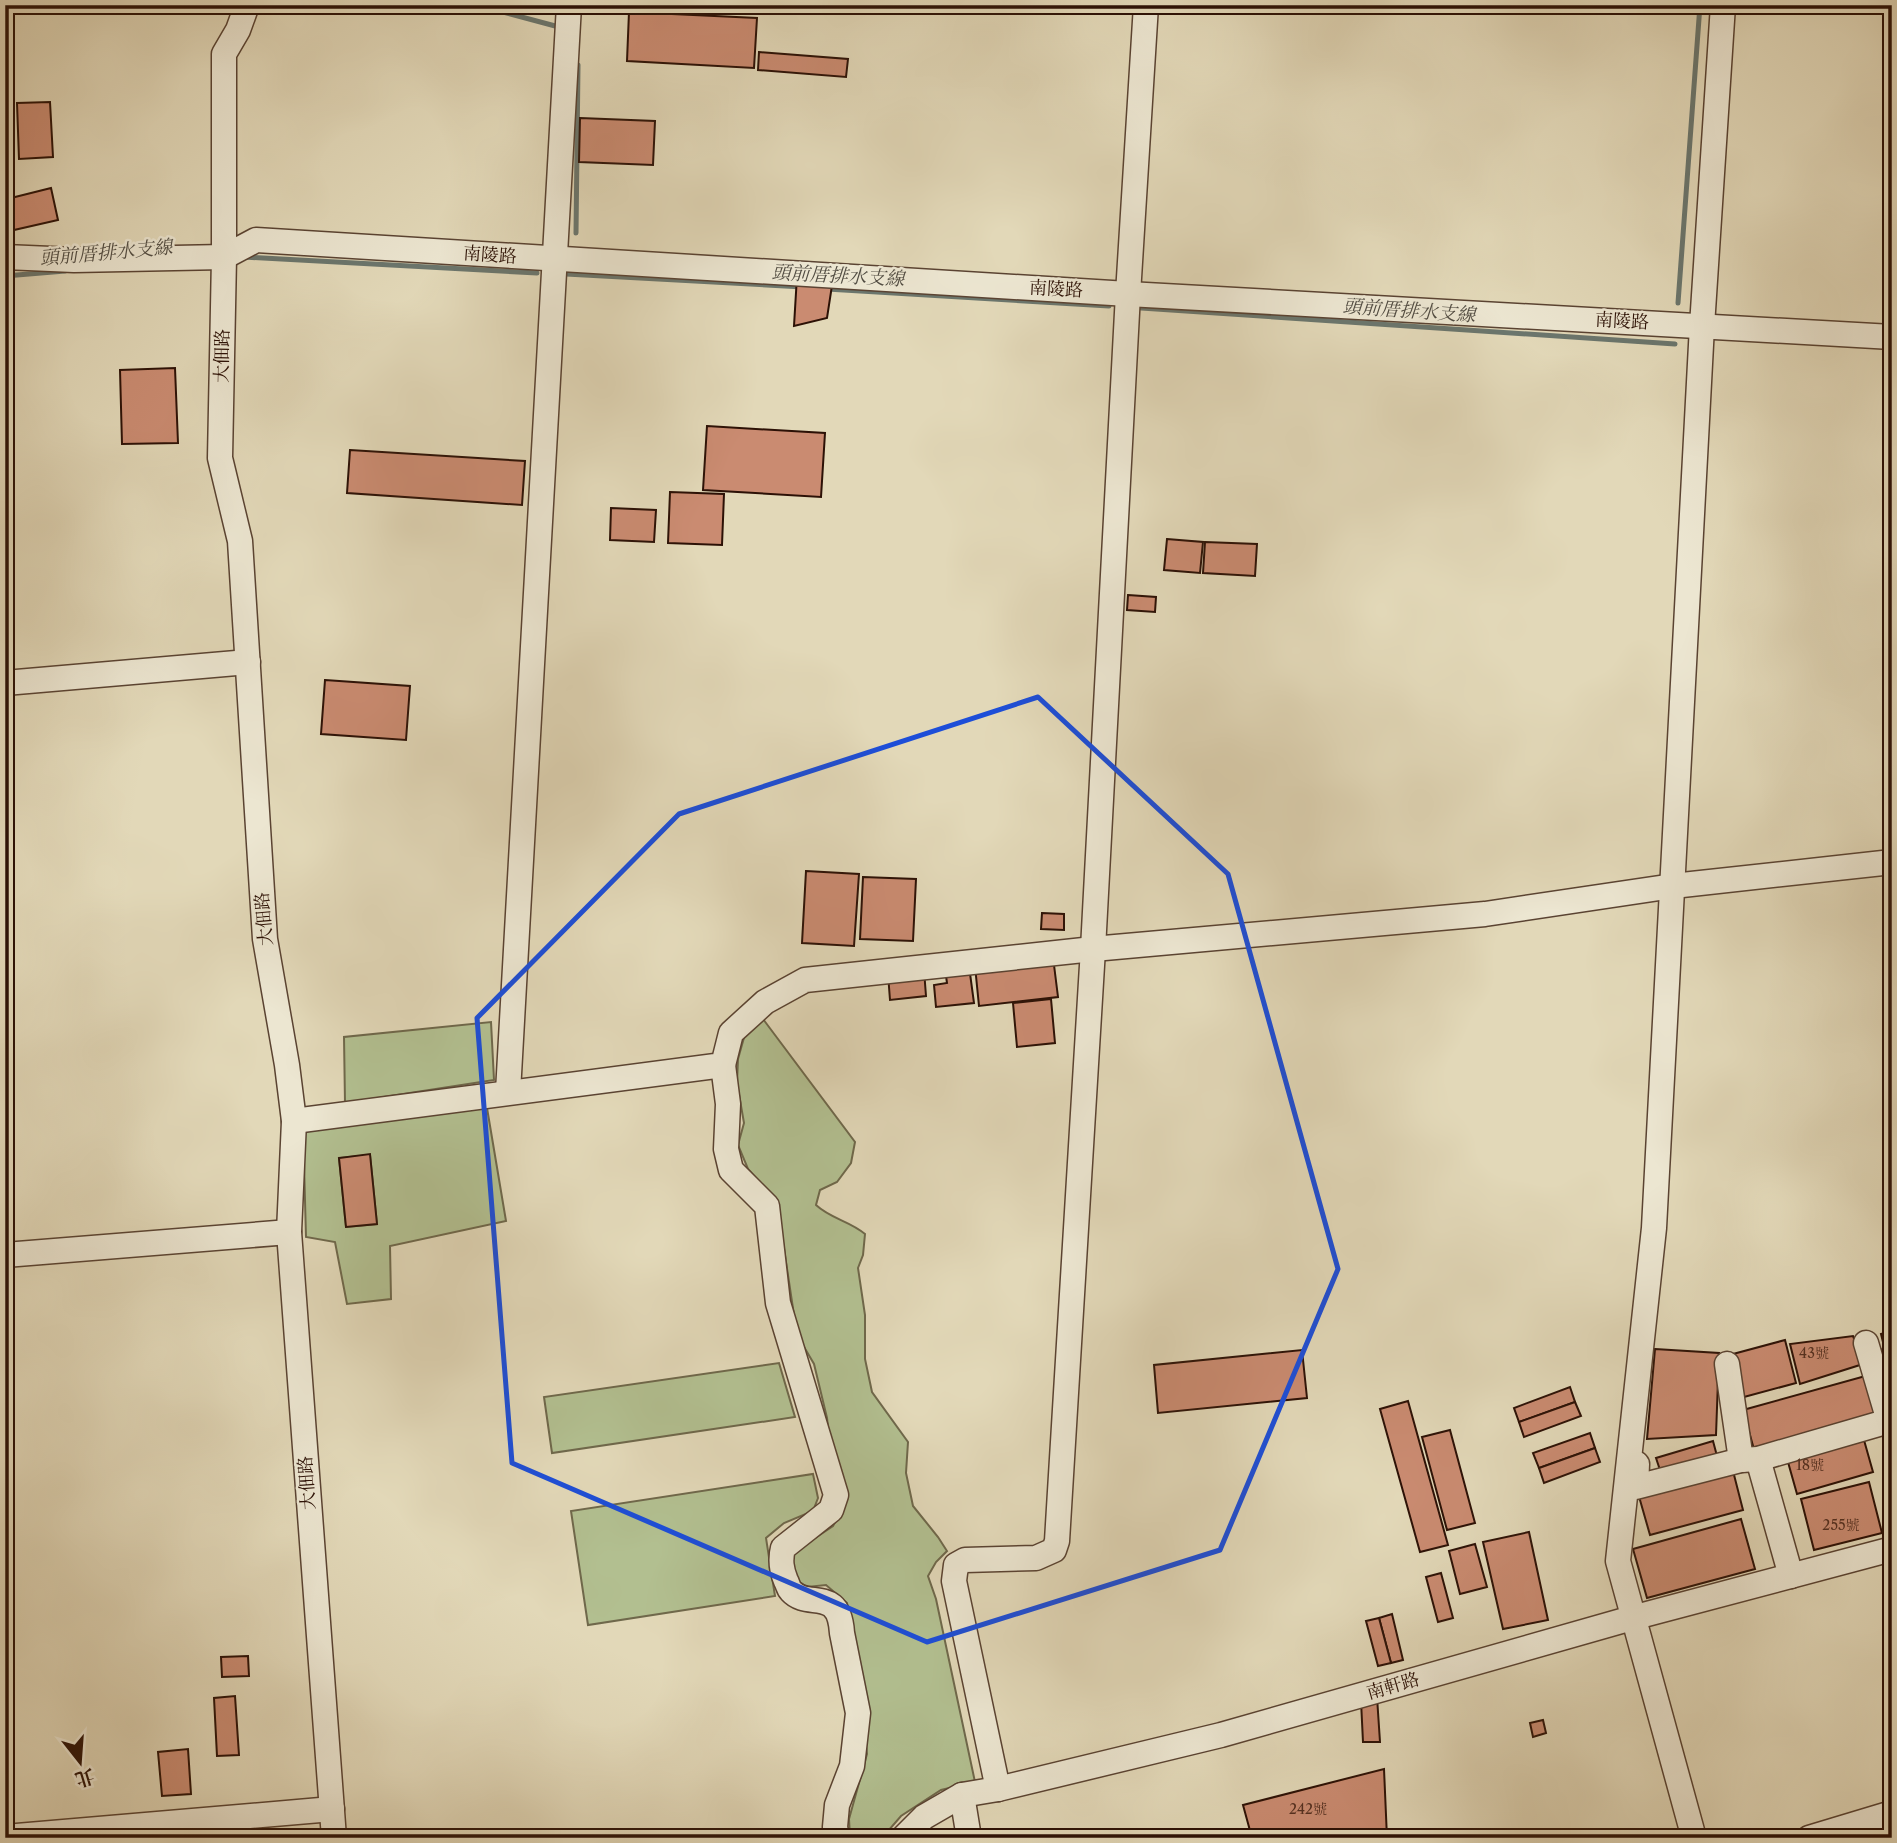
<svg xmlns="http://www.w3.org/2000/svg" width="1897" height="1843" font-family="'Libre Caslon Text','Noto Serif TC',serif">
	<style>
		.green { fill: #b2bf90; stroke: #6f684b; stroke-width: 2; fill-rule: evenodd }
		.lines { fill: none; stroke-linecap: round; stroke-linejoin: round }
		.stream { stroke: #6b766d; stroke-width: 5 }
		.canal { stroke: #95b9b2; stroke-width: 19 }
		.building { fill: #ca8b71; stroke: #2c1106; stroke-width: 2 }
		.minor-casing { stroke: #5a4332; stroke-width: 27 }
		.minor { stroke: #ece6d1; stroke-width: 24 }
		.marked { fill: none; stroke: #1d4ed8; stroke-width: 5; stroke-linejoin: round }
		.labels { text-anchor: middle; stroke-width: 5; stroke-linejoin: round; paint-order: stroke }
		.number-label { font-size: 14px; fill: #543021 }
		.street-label { font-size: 18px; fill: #2c1106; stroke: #ece6d1 }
		.water-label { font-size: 19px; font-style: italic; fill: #514c42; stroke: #ece6d1 }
	</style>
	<rect width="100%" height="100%" fill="#e2d8b8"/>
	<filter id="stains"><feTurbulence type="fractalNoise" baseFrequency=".00286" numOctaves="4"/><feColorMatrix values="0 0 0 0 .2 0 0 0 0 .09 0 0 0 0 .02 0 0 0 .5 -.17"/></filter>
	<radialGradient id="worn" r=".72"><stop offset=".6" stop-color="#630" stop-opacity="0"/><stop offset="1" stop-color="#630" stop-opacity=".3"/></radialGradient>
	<g class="green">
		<path d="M763,1019L855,1142L851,1163L837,1182L820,1190L816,1205C831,1219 850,1221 865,1234L863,1255L858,1268L865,1315V1359L872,1392L908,1442L906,1473L913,1506L938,1537L947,1551L936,1562L928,1576L936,1599L975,1782L941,1790L901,1816L882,1838H850L849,1819L867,1754L856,1657L847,1603L826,1585L807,1587L791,1576V1554L833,1526L846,1502L831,1454L827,1418L814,1364L797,1335L777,1202L748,1169L738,1145L744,1123L737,1083L738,1059L745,1034Z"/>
		<polygon points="491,1022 494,1080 345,1103 344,1037"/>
		<path d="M486,1102L506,1221L390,1246L391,1299L347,1304L335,1242L306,1237L303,1127ZM370,1155L377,1224L346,1227L339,1158Z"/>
		<polygon points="779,1363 795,1417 552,1453 544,1397"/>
		<polygon points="813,1474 818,1498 813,1511 784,1523 766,1538 775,1596 588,1625 571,1511"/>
	</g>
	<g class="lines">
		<g class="stream">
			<polyline points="477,5 559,27"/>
			<polyline points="576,233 578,65"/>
			<polyline points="244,257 537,273"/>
			<polyline points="566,274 803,287"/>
			<polyline points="5,276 65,271"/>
			<polyline points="827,289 1109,306"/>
			<polyline points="1678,303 1700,5"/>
			<polyline points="1141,308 1675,344"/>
		</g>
		<polyline class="canal" points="1886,1838 1892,1836"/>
	</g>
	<g class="building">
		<polygon points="629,12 757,18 754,68 627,61"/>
		<polygon points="759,52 848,59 846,77 758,70"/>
		<polygon points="50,102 53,157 19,159 17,103"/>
		<polygon points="580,118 655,121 653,165 579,162"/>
		<polygon points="51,188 58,220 14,230 7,199"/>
		<polygon points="797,276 833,279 827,318 794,326"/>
		<polygon points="175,368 178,443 122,444 120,370"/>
		<polygon points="707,426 825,433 821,497 703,490"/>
		<polygon points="350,450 525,461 522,505 347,493"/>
		<polygon points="670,492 724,494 722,545 668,543"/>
		<polygon points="611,508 656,510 654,542 610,540"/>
		<polygon points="1167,539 1203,542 1200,573 1164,570"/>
		<polygon points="1205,542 1257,544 1255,576 1203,573"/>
		<polygon points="1128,595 1156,597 1155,612 1127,610"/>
		<polygon points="325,680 410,686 406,740 321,734"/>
		<polygon points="806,871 859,874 854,946 802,943"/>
		<polygon points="863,877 916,879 913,941 860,939"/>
		<polygon points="1042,913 1064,914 1064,930 1041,929"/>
		<polygon points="1053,957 1058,997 979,1006 975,966"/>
		<polygon points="969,966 974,1003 936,1007 934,985 947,983 945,969"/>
		<polygon points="924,970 926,996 890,1000 888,974"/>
		<polygon points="1051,999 1055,1043 1017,1047 1013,1003"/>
		<polygon points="370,1154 377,1224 346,1227 339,1158"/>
		<polygon points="1892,1331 1892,1344 1884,1346 1881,1334"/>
		<polygon points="1853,1336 1863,1364 1800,1384 1790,1344"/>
		<polygon points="1785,1340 1796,1383 1744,1397 1733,1354"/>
		<polygon points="1892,1346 1892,1392 1874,1352"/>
		<polygon points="1655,1349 1719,1353 1716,1435 1647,1439"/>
		<polygon points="1302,1350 1307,1398 1158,1413 1154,1365"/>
		<polygon points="1869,1375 1880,1418 1755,1453 1743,1410"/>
		<polygon points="1570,1387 1575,1402 1519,1422 1514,1408"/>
		<polygon points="1408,1401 1448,1545 1420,1552 1380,1409"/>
		<polygon points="1575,1402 1581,1416 1524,1437 1519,1422"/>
		<polygon points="1450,1430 1475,1523 1447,1530 1422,1437"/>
		<polygon points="1590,1433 1595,1448 1539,1468 1533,1453"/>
		<polygon points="1862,1433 1873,1472 1797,1494 1786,1455"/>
		<polygon points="1713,1441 1717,1456 1661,1473 1656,1458"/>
		<polygon points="1595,1448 1600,1462 1544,1483 1539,1468"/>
		<polygon points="1732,1467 1743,1510 1650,1535 1638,1493"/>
		<polygon points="1869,1482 1882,1533 1814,1550 1801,1499"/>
		<polygon points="1741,1519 1755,1569 1647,1598 1633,1549"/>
		<polygon points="1529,1532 1548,1620 1503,1629 1483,1542"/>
		<polygon points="1475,1544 1487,1587 1460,1594 1449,1551"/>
		<polygon points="1441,1573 1453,1618 1438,1622 1426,1577"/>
		<polygon points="1392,1614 1403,1660 1391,1663 1379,1618"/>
		<polygon points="1379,1618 1391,1663 1378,1666 1366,1621"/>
		<polygon points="248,1656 249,1676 222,1677 221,1657"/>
		<polygon points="235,1696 239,1755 217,1756 214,1698"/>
		<polygon points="1377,1697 1380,1742 1363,1742 1361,1701"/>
		<polygon points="1543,1720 1546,1733 1533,1737 1530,1723"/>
		<polygon points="188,1749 191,1794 162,1796 158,1752"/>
		<polygon points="1384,1769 1387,1838 1252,1838 1243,1805"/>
	</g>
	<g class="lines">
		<g class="minor-casing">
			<g id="minor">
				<polyline points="247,5 238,30 224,54 224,257 220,458 240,541 265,939 287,1065 294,1121 289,1232 334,1838"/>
				<polyline points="5,257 74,260 224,257 256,240 1128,294 1892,337"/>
				<polyline points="5,683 248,662"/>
				<path d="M723,1065L728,1104L726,1149L731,1170L767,1206L778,1303L836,1495L831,1510L783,1548C780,1560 781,1569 786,1581C788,1584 788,1588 791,1591C808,1610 839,1585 842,1633L858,1713L852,1766L837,1805L835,1827L837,1838"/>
				<polyline points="508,1092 569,5"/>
				<polyline points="294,1121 723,1065 731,1033 765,1002 805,980 1093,949 1485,914 1673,886 1892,862"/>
				<polyline points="5,1255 289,1232"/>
				<polyline points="1727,1364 1741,1460"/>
				<polyline points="1758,1459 1791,1576"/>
				<polyline points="1637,1464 1636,1487 1741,1460 1758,1459 1889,1421 1866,1343"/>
				<polyline points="998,1789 954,1581 956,1565 965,1560 1036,1558 1054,1550 1057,1541 1093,949 1128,294 1146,5"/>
				<polyline points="962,1795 969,1838"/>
				<polyline points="5,1837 332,1809"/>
				<polyline points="903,1838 924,1817 962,1795 998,1789 1221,1735 1632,1618 1892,1549"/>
				<polyline points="1694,1838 1618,1561 1654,1228 1702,326 1723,5"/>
				<polyline points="1809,1838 1892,1813"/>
			</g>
		</g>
		<use href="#minor" class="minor"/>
	</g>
	<path class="marked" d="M1038,697L1228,874L1338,1269L1220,1550L927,1642L512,1463L477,1018L679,814Z"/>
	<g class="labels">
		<g class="number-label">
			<text x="1814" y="1358">43號</text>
			<text x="1810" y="1470">18號</text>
			<text x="1841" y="1530">255號</text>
			<text x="1308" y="1814">242號</text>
		</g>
		<g class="street-label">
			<text transform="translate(490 255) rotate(4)" y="6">南陵路</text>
			<text transform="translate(1056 289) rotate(3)" y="6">南陵路</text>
			<text transform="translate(1622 321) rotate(3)" y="6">南陵路</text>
			<text transform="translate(222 356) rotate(-89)" y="6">大佃路</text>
			<text transform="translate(264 919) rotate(-95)" y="6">大佃路</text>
			<text transform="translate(307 1483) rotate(-94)" y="6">大佃路</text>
			<text transform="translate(1393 1686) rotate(-16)" y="6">南軒路</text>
		</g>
		<g class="water-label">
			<text transform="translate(106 252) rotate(-5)" y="7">頭前厝排水支線</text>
			<text transform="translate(838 275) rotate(3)" y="7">頭前厝排水支線</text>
			<text transform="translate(1409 310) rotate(4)" y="7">頭前厝排水支線</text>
		</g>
	</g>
	<rect width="1897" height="1843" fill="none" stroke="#e2d8b8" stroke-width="28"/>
	<rect x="7" y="7" width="1883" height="1829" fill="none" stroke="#2c1106" stroke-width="3.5"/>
	<rect x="14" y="14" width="1869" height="1815" fill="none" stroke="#2c1106" stroke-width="2"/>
	<g transform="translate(80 1762) rotate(163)" stroke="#ece6d1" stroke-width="5" paint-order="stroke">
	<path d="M0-5L12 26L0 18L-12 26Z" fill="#2c1106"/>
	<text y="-10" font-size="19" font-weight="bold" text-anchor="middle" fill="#2c1106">北</text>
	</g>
	<rect width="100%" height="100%" filter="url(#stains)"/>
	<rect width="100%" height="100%" fill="url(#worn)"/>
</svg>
